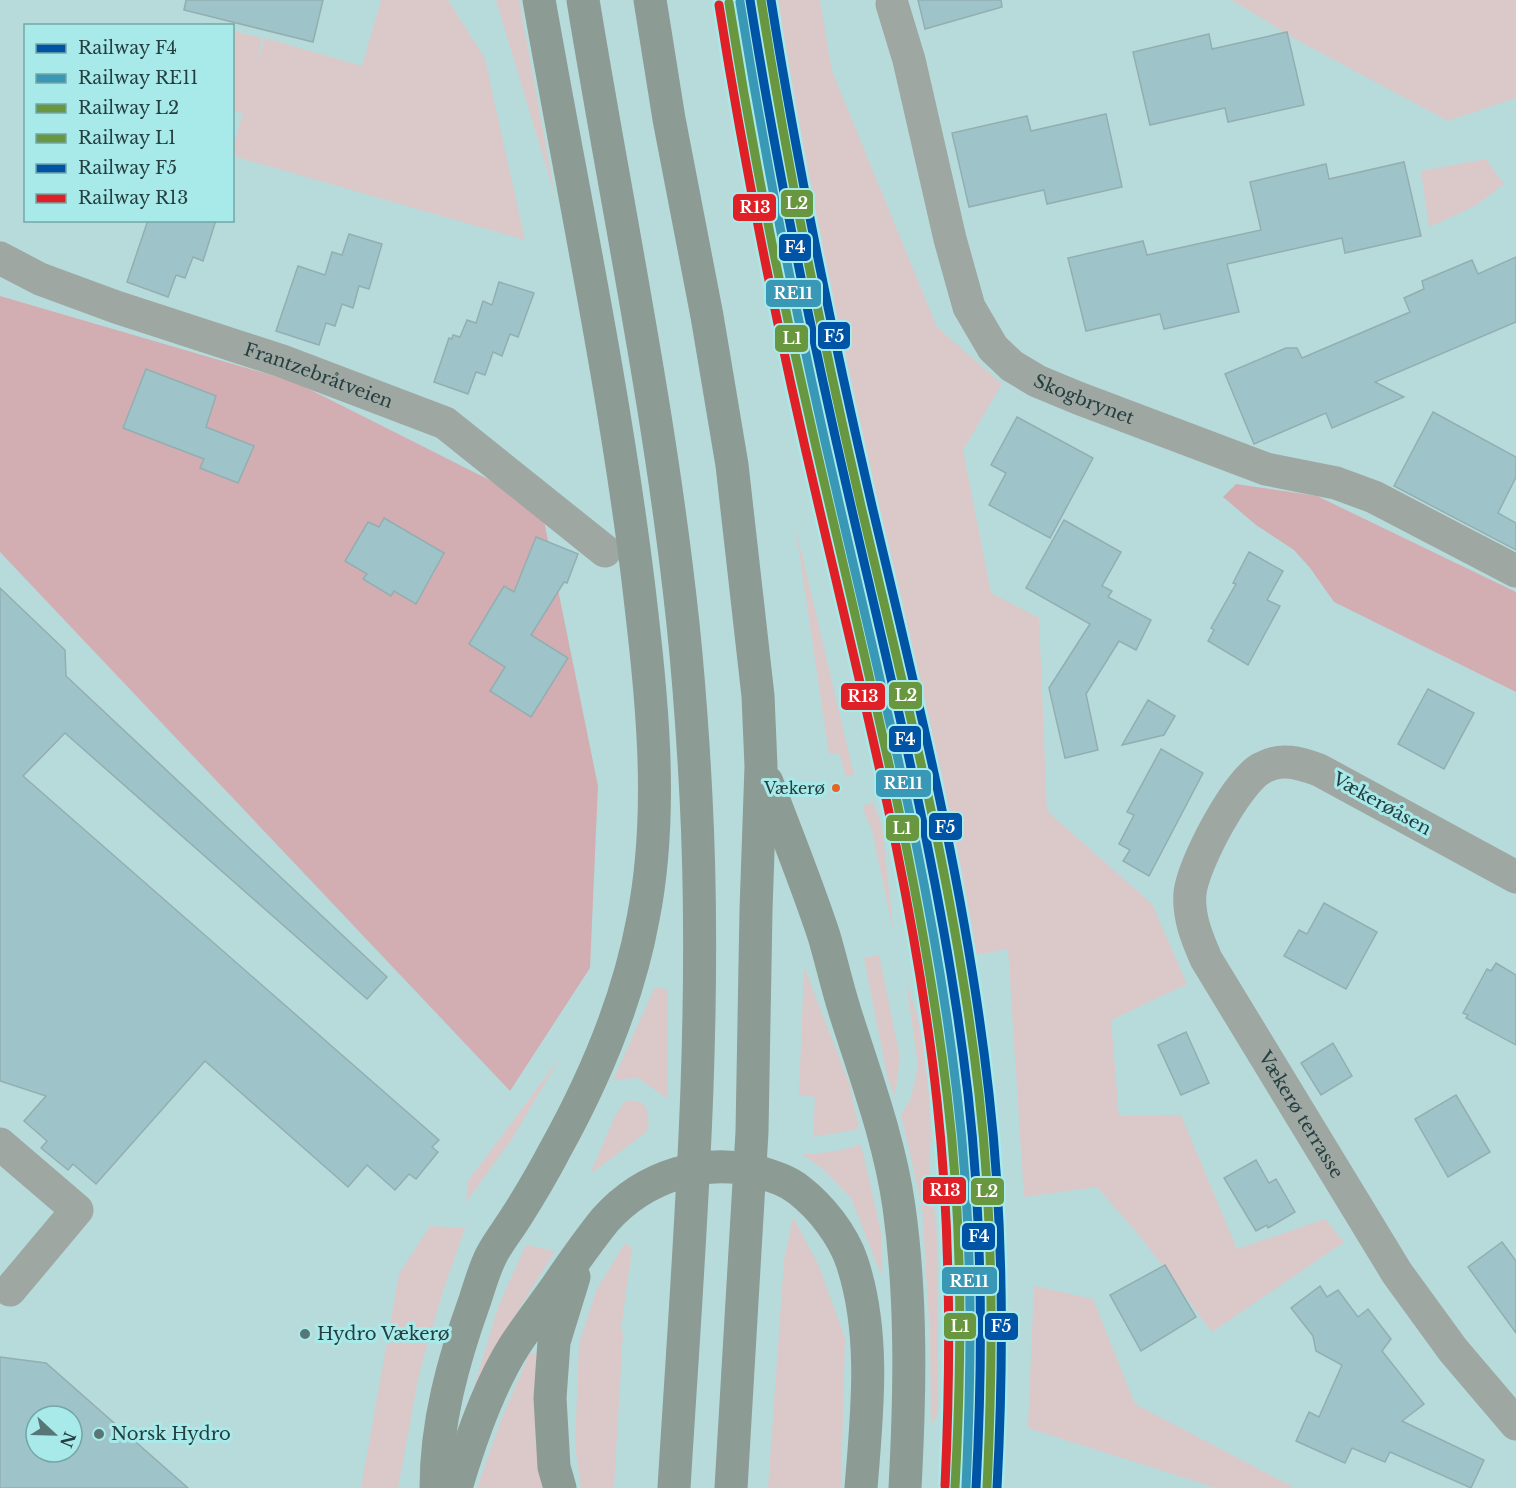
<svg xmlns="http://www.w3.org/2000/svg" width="1516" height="1488" font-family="'Libre Baskerville',serif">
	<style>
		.green { fill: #dbc8c9 }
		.forest { fill: #d2aeb2 }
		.building { fill: #9ec4ca; stroke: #93aeb1; stroke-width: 1.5; fill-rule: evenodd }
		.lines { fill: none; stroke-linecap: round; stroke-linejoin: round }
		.minor { stroke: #9ea7a2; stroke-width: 33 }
		.highway { stroke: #8c9b94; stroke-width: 33 }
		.rail-1-casing { stroke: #a8eaea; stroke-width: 14 }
		.rail-2-casing { stroke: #a8eaea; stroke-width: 14 }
		.rail-3-casing { stroke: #a8eaea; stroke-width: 14 }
		.rail-4-casing { stroke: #a8eaea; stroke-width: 14 }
		.rail-5-casing { stroke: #a8eaea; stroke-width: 14 }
		.rail-6-casing { stroke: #a8eaea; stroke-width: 14 }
		.rail-1 { stroke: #0054a6; stroke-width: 9 }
		.rail-2 { stroke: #3998b6; stroke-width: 9 }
		.rail-3 { stroke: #69973f; stroke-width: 9 }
		.rail-4 { stroke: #69973f; stroke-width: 9 }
		.rail-5 { stroke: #0054a6; stroke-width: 9 }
		.rail-6 { stroke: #df2027; stroke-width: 9 }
		.bus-dot { fill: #e86324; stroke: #a8eaea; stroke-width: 2 }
		.poi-dot { fill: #587676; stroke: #a8eaea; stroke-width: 2 }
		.labels { text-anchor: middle; stroke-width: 6; stroke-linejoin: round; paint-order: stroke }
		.bus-label { font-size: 16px; fill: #253f40; stroke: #a8eaea; text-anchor: end }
		.street-label { font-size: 18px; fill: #253f40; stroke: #a8eaea }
		.poi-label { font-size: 18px; fill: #253f40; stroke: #a8eaea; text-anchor: start }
		.line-badge { stroke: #a8eaea; stroke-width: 2 }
		.badge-label { font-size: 16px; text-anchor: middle; font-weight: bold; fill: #fff }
	</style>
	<rect width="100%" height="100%" fill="#b7dbdb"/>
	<g class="green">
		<polygon points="381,0 448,0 485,59 525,240 233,156 233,149 243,113 233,111 233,31 262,38 256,65 265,38 362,66"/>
		<polygon points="496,0 519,0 555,196"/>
		<polygon points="762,0 820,0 832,71 937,327 1002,384 963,450 991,593 1039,618 1047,811 1152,904 1187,984 1111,1020 1119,1116 1181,1115 1237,1249 1325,1219 1344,1242 1212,1332 1143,1240 1097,1187 1024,1197 1008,949 969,956 914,688 784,141"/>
		<polygon points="1232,0 1516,0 1516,98 1448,121 1297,40"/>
		<polygon points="1486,159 1504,184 1475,206 1429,227 1421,171"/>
		<polygon points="795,525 854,775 846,777 839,753 829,754"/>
		<polygon points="873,802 882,826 894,935 872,830 862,807"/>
		<polygon points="879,955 900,1057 895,1096 888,1080 864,958"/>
		<polygon points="804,967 849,1083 859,1129 813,1137 815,1097 799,1095"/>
		<polygon points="906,980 917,1015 928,1074 931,1136 928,1190 936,1216 938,1281 938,1413 931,1426 930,1336 922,1205 901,1115 911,1098 918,1066"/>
		<polygon points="655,987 668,990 668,1099 638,1078 613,1080"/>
		<polygon points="561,1056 512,1139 466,1202 468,1181"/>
		<path d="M625,1101C649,1098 649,1112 648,1131L590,1174L616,1114Z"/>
		<polygon points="861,1145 881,1232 882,1277 851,1198 824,1170 802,1154 831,1152"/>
		<polygon points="793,1217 819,1266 845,1338 841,1488 768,1488 784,1260"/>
		<polygon points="430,1226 465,1228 443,1291 419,1374 398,1488 361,1488 399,1274"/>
		<polygon points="625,1243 632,1249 621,1329 623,1333 614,1488 581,1488 575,1445 579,1343 597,1289"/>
		<polygon points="526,1245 555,1251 518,1311 475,1410 468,1408 498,1307"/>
		<polygon points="1034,1286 1093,1299 1135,1404 1295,1488 1216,1488 1028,1428"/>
		<polygon points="530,1353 540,1354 551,1488 477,1488 501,1420"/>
	</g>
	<g class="forest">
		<polygon points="0,296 295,382 541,506 598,786 590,968 510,1091 0,552"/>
		<polygon points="1236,484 1317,496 1516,592 1516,692 1334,602 1310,568 1294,550 1256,525 1223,497"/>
	</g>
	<g class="building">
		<polygon points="186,0 323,0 313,42 184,10"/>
		<polygon points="918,0 1001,0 1002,7 925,29"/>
		<polygon points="1287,32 1304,105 1228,122 1225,108 1150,125 1133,52 1209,34 1212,49"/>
		<polygon points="1106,114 1122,187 1047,204 1044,190 969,207 952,133 1027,116 1031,131"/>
		<polygon points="1404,162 1421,236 1345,253 1342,238 1227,264 1239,312 1164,329 1160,314 1086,331 1068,258 1143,241 1147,255 1261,230 1250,182 1326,164 1329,179"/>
		<polygon points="148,220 216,220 203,261 193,257 185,278 176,275 168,297 127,282"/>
		<polygon points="349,234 382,244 369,289 359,286 353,308 342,304 335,326 326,323 319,345 276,331 298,266 325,275 332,252 342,255"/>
		<polygon points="1516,257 1516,322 1375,382 1404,397 1332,428 1326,413 1254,444 1225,374 1286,348 1297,348 1302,358 1410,312 1404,298 1424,289 1422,281 1472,260 1478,274"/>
		<polygon points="499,282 534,293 518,337 510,334 502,356 493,352 485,375 476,372 468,394 434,382 449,338 452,339 453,335 460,337 467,320 476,323 483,301 492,305"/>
		<polygon points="146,369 216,396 206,427 254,446 238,483 200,468 204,459 123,428"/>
		<polygon points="1433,412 1516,457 1516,477 1498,513 1516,523 1516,550 1394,486"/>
		<polygon points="1017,417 1093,458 1050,538 989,505 1006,473 991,465"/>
		<polygon points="384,518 444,553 416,604 394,591 391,596 363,579 367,574 345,561 368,522 379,527"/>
		<polygon points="1064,520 1121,552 1102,586 1112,591 1108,597 1151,620 1136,650 1119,641 1086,694 1098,750 1065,758 1049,688 1090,624 1026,588"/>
		<polygon points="536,537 578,554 567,583 564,582 531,635 568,658 531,717 490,691 505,667 469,644 504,586 514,592"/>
		<polygon points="1249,552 1283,571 1267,600 1280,606 1248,665 1208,641 1214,630 1211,628 1236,584 1233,583"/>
		<polygon points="0,588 65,650 66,676 387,977 367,999 65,733 23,776 439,1140 432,1147 438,1152 416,1179 409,1174 395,1190 367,1165 348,1187 205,1061 96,1184 73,1164 68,1170 41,1148 47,1141 24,1121 46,1096 0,1081"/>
		<polygon points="1428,689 1474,713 1444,769 1398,744"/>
		<polygon points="1148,700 1175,716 1164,735 1122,745"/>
		<polygon points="1161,749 1203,773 1149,876 1123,861 1130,850 1119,844 1134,815 1127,812"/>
		<polygon points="1324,903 1377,932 1346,989 1284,956 1299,930 1307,934"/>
		<polygon points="1496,963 1516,975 1516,1045 1466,1018 1468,1015 1463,1013 1487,969 1491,971"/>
		<polygon points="1186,1032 1209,1083 1181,1095 1158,1045"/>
		<polygon points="1333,1043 1352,1076 1321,1095 1301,1063"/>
		<polygon points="1456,1095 1490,1152 1448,1177 1415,1119"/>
		<polygon points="1256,1160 1269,1183 1276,1179 1295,1212 1268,1228 1267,1225 1256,1231 1224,1178"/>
		<polygon points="1502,1242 1516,1261 1516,1333 1468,1267"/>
		<polygon points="1165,1265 1196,1317 1141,1351 1110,1295"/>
		<polygon points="1320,1286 1327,1297 1338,1290 1358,1317 1368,1309 1391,1339 1382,1351 1424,1404 1402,1421 1484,1460 1471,1488 1390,1452 1385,1462 1352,1448 1345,1463 1296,1441 1309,1412 1319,1417 1342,1365 1316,1351 1313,1336 1291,1308"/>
		<path d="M0,1357L46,1363L188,1488H0ZM36,1416H72V1452H36Z"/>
	</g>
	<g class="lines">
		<g class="minor">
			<path id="s1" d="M892,4L909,60L950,239L969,307L993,348L1012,366L1037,381L1078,398L1266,469L1336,483L1374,497L1516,571"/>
			<path id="s2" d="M0,258L40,279L116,307L282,361L445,423L605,551"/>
			<path id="s3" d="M1516,877L1319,770C1300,763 1281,757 1262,768C1237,781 1193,864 1190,893C1188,917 1197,938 1206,959L1397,1273L1453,1350L1516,1424"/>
			<polyline points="0,1144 77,1210 10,1290"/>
		</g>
		<g class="highway">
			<path d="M583,0C617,208 661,415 683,624C689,681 693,739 696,797C708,1027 688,1258 674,1488"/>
			<polyline points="650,0 669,119 707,316 732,465 758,696 761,766 756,910 752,1132 731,1488"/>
			<path d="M767,782C786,833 807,884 824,936C832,963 838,991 847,1018C867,1080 890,1143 899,1207C912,1300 910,1394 905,1488"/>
			<path d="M436,1488C436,1423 453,1361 475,1300C480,1285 484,1270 491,1256C498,1242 508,1230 516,1217C530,1195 543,1173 555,1150C595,1078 628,1000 643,919C665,808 651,691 638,580C614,386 573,193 539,0"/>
			<path d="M456,1488C469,1444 490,1384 515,1345C528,1325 543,1306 557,1286C572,1264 588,1241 605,1220C644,1176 706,1156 762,1173C775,1177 788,1181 799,1190C821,1207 843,1235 852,1262C876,1334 867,1414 861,1488"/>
			<polyline points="560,1488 554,1467 550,1398 554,1342 574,1277"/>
		</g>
		<g class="rail-1-casing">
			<path id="rail-1" d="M750,0C777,170 812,338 851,506C896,701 945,895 968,1094C983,1225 983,1357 976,1488"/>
		</g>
		<g class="rail-2-casing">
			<path id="rail-2" d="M740,2C767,171 801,340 840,507C885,702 934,895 957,1094C973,1225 972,1356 966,1487"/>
		</g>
		<g class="rail-3-casing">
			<path id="rail-3" d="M761,0C788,170 822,338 861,506C907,701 956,895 979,1094C994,1225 993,1357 987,1488"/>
		</g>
		<g class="rail-4-casing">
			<path id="rail-4" d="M729,3C752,148 780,292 813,434C863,653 920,871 947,1094C963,1224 962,1356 955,1487"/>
		</g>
		<g class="rail-5-casing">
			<path id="rail-5" d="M771,0C798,170 833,338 872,506C918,700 967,895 989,1094C1004,1225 1004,1356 997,1488"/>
		</g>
		<g class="rail-6-casing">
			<path id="rail-6" d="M719,5C746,177 781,347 821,516C866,710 916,904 937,1101C951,1230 951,1358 945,1486"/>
		</g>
		<use href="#rail-1" class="rail-1"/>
		<use href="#rail-2" class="rail-2"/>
		<use href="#rail-3" class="rail-3"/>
		<use href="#rail-4" class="rail-4"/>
		<use href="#rail-5" class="rail-5"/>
		<use href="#rail-6" class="rail-6"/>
	</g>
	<circle class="bus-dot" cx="836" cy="788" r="5"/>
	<g class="poi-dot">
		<circle cx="305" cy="1334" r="6"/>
		<circle cx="99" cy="1434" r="6"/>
	</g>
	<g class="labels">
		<g class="bus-label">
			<text x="825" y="794">Vækerø</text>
		</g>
		<g class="street-label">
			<text dy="6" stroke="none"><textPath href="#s2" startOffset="340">Frantzebråtveien</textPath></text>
			<text dy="6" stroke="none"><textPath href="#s1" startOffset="466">Skogbrynet</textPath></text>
			<text transform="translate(1382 804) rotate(29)" y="6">Vækerøåsen</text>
			<text dy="6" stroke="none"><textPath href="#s3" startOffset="681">Vækerø terrasse</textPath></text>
		</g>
		<g class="poi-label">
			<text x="317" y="1340">Hydro Vækerø</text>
			<text x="111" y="1440">Norsk Hydro</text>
		</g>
	</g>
	<g class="line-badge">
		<rect x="780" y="189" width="34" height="29" rx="6" fill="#69973f"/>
		<rect x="732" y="193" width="45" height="29" rx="6" fill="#df2027"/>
		<rect x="778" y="233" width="34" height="29" rx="6" fill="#0054a6"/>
		<rect x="765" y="279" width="57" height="29" rx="6" fill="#3998b6"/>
		<rect x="817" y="321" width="34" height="29" rx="6" fill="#0054a6"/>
		<rect x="774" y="324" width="35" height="29" rx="6" fill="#69973f"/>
		<rect x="888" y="681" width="35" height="29" rx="6" fill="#69973f"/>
		<rect x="840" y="682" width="46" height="29" rx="6" fill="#df2027"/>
		<rect x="888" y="725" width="34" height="28" rx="6" fill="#0054a6"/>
		<rect x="875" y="769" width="57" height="29" rx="6" fill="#3998b6"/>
		<rect x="928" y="812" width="35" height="29" rx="6" fill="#0054a6"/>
		<rect x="885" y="814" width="35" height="28" rx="6" fill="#69973f"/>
		<rect x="922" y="1176" width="45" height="29" rx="6" fill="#df2027"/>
		<rect x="970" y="1177" width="35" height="29" rx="6" fill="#69973f"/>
		<rect x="961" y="1222" width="35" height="29" rx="6" fill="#0054a6"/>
		<rect x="941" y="1266" width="57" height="29" rx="6" fill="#3998b6"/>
		<rect x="943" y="1312" width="34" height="28" rx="6" fill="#69973f"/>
		<rect x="984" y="1312" width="35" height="29" rx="6" fill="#0054a6"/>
	</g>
	<g class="badge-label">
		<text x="797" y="209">L2</text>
		<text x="755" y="213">R13</text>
		<text x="795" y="253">F4</text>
		<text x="793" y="299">RE11</text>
		<text x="834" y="342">F5</text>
		<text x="792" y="344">L1</text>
		<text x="906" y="701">L2</text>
		<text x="863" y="702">R13</text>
		<text x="905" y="745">F4</text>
		<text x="903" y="789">RE11</text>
		<text x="945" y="833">F5</text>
		<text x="902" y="834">L1</text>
		<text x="945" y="1196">R13</text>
		<text x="987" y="1197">L2</text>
		<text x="979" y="1242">F4</text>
		<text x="969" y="1287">RE11</text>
		<text x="960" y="1332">L1</text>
		<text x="1001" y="1332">F5</text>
	</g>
	<rect x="24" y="24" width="210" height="198" fill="#a8eaea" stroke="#74a6a6" stroke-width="1.5"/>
	<rect x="36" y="44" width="30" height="9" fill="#0054a6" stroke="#74a6a6" stroke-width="1.5"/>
	<text x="78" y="54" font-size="18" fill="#253f40">Railway F4</text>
	<rect x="36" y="74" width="30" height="9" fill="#3998b6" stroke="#74a6a6" stroke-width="1.5"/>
	<text x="78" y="84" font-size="18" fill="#253f40">Railway RE11</text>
	<rect x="36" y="104" width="30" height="9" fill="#69973f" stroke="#74a6a6" stroke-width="1.5"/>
	<text x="78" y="114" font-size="18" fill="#253f40">Railway L2</text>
	<rect x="36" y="134" width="30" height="9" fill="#69973f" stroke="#74a6a6" stroke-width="1.5"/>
	<text x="78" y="144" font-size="18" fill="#253f40">Railway L1</text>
	<rect x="36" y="164" width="30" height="9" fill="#0054a6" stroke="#74a6a6" stroke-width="1.5"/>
	<text x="78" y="174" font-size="18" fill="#253f40">Railway F5</text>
	<rect x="36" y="194" width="30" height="9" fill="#df2027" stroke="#74a6a6" stroke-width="1.5"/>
	<text x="78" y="204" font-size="18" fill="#253f40">Railway R13</text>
	<g transform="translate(54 1434) rotate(112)"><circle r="28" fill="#a8eaea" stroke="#74a6a6" stroke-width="1.5"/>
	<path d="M0-4.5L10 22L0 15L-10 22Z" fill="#587676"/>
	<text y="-9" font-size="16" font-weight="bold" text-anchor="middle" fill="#253f40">N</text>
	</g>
</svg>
